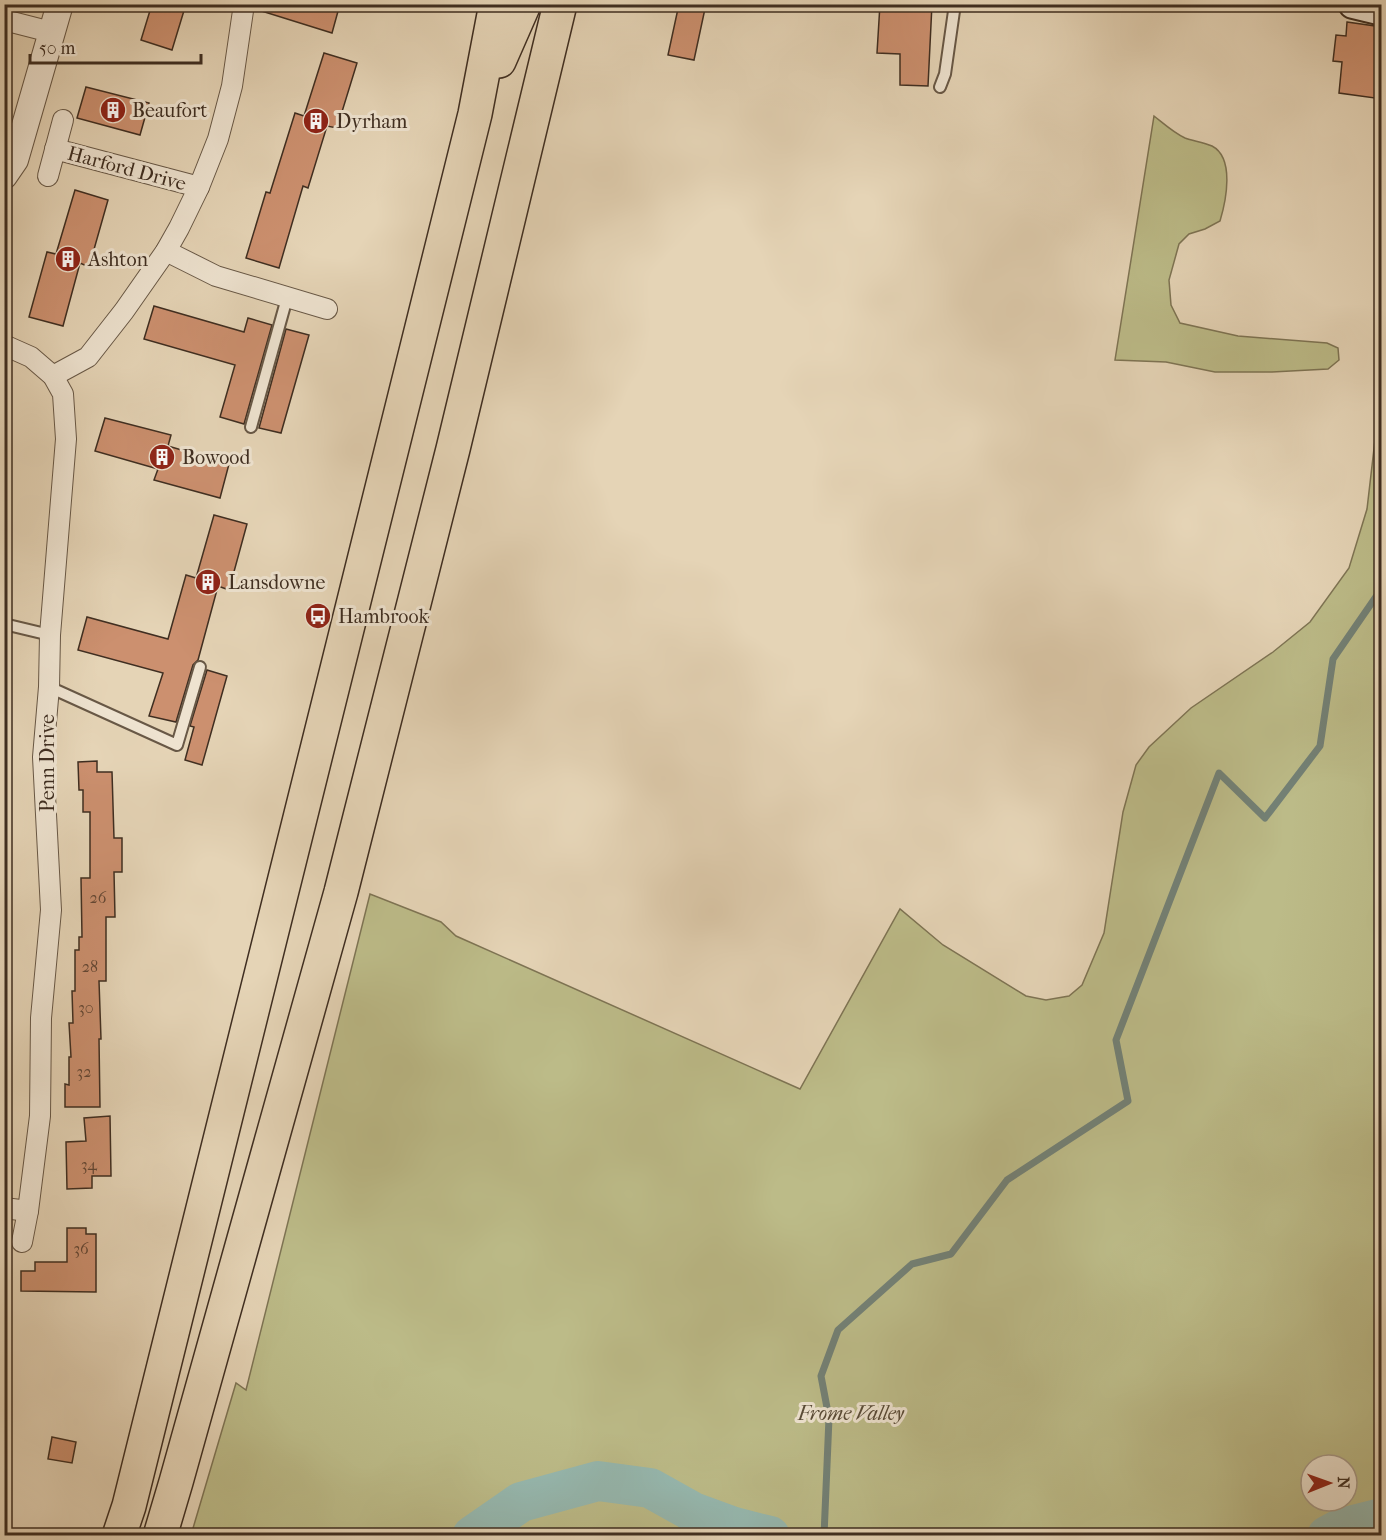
<svg xmlns="http://www.w3.org/2000/svg" width="1386" height="1540" font-family="'IM FELL French Canon',serif">
	<style>
		.green { fill: #bcbb88; stroke: #7e7454; stroke-width: 1.5; fill-rule: evenodd }
		.lines { fill: none; stroke-linecap: round; stroke-linejoin: round }
		.stream { stroke: #738176; stroke-width: 7 }
		.river { stroke: #96b8af; stroke-width: 40 }
		.building { fill: #cc906f; stroke: #3f2e21; stroke-width: 1.5 }
		.service-casing { stroke: #685846; stroke-width: 14 }
		.minor-casing { stroke: #685846; stroke-width: 22 }
		.tertiary-casing { stroke: #685846; stroke-width: 28 }
		.secondary-casing { stroke: #3f2e21; stroke-width: 32 }
		.trunk-casing { stroke: #3f2e21; stroke-width: 36 }
		.service { stroke: #eee3d0; stroke-width: 10 }
		.minor { stroke: #eee3d0; stroke-width: 20 }
		.tertiary { stroke: #eee3d0; stroke-width: 26 }
		.secondary { stroke: #eee3d0; stroke-width: 28 }
		.trunk { stroke: #e5d4b6; stroke-width: 33 }
		.labels { text-anchor: middle; stroke-width: 6; stroke-linejoin: round; paint-order: stroke }
		.number-label { font-size: 16px; fill: #624634 }
		.poi-label { font-size: 20px; fill: #3f2e21; stroke: #eee3d0; text-anchor: start }
		.street-label { font-size: 20px; fill: #3f2e21; stroke: #eee3d0 }
		.park-label { font-size: 20px; font-style: italic; fill: #584a36; stroke: #eee3d0 }
	</style>
	<rect width="100%" height="100%" fill="#e5d4b6"/>
	<filter id="stains"><feTurbulence type="fractalNoise" baseFrequency=".00333" numOctaves="4"/><feColorMatrix values="0 0 0 0 .2 0 0 0 0 .09 0 0 0 0 .02 0 0 0 .5 -.17"/></filter>
	<radialGradient id="worn" r=".72"><stop offset=".6" stop-color="#630" stop-opacity="0"/><stop offset="1" stop-color="#630" stop-opacity=".3"/></radialGradient>
	<g class="green">
		<path d="M1154,116C1163,123 1174,133 1185,138C1193,141 1203,142 1212,146C1235,158 1226,201 1220,221L1205,229L1189,234L1179,244L1169,280L1171,305L1180,323L1238,336L1327,343L1338,348L1339,360L1328,369L1272,372H1215L1166,362L1115,360Z"/>
		<path d="M1381,388V1535H191L236,1383L246,1390L370,894L441,922L456,936L800,1089L900,909L943,945L1026,996L1046,1000L1069,996L1082,985L1104,933L1123,812L1136,765L1149,747L1191,708L1273,652L1310,622L1349,568L1367,509ZM1311,1465H1347V1501H1311Z"/>
	</g>
	<g class="lines">
		<polyline class="stream" points="824,1536 829,1418 821,1376 838,1330 912,1264 951,1254 1007,1180 1128,1101 1116,1040 1219,773 1265,818 1320,746 1333,659 1382,588"/>
		<g class="river">
			<polyline points="472,1536 521,1502 598,1481 650,1488 693,1512 734,1527 770,1536"/>
			<polyline points="1327,1536 1342,1528 1382,1518"/>
		</g>
	</g>
	<g class="building">
		<polygon points="152,4 186,4 172,50 141,40"/>
		<polygon points="256,4 340,4 332,33 255,9"/>
		<polygon points="679,4 706,4 694,60 668,55"/>
		<polygon points="880,4 932,4 928,86 900,85 900,54 877,53"/>
		<polygon points="1347,22 1382,27 1382,99 1339,93 1342,62 1333,61 1336,35 1346,36"/>
		<polygon points="324,53 357,63 337,128 327,126 308,188 303,186 279,268 246,258 266,192 270,193 295,113 304,116"/>
		<polygon points="86,87 149,103 140,135 77,118"/>
		<polygon points="75,190 108,200 89,267 80,263 63,326 29,317 47,252 56,254"/>
		<polygon points="154,306 244,332 248,318 272,325 244,424 220,417 235,365 144,339"/>
		<polygon points="286,329 309,335 281,433 259,428"/>
		<polygon points="105,418 171,435 168,446 229,464 220,498 154,480 158,469 95,451"/>
		<polygon points="214,515 247,524 229,590 218,586 198,660 193,665 176,722 149,716 163,673 78,650 87,617 168,639 186,575 196,578"/>
		<polygon points="207,670 227,676 202,765 185,760 194,727 190,726"/>
		<polygon points="97,761 97,772 112,772 114,838 122,838 122,872 114,872 115,917 106,917 106,981 99,981 101,1039 99,1039 100,1107 65,1107 65,1084 69,1085 69,1057 71,1057 69,1023 73,1023 72,991 75,991 75,950 79,950 79,937 82,937 81,878 90,878 90,812 83,812 83,790 79,790 78,762"/>
		<polygon points="110,1116 111,1176 92,1176 92,1188 67,1189 66,1142 86,1141 84,1118"/>
		<polygon points="67,1228 86,1228 86,1234 96,1234 96,1292 21,1291 21,1271 35,1271 35,1262 67,1262"/>
		<polygon points="52,1437 76,1442 72,1463 48,1459"/>
	</g>
	<g class="lines">
		<g class="service-casing">
			<g id="service">
				<polyline points="940,87 945,74 955,4"/>
				<polyline points="251,427 287,298"/>
				<polyline points="4,624 50,635"/>
				<polyline points="49,687 177,745 200,667"/>
			</g>
		</g>
		<g class="minor-casing">
			<g id="minor">
				<polyline points="4,20 51,32"/>
				<polyline points="55,149 199,187"/>
				<polyline points="48,176 63,120"/>
				<polyline points="166,251 216,276 327,309"/>
				<polyline points="4,345 31,357 53,376 63,394 66,439 50,635 49,687 43,757 51,910 41,1018 40,1116 28,1211 22,1242"/>
				<polyline points="53,376 88,357 124,311 166,251 179,228 199,187 218,139 232,86 244,4"/>
				<polyline points="4,1208 28,1211"/>
			</g>
		</g>
		<g class="tertiary-casing">
			<polyline id="tertiary" points="4,176 15,160 60,4"/>
		</g>
		<g class="secondary-casing">
			<polyline id="secondary" points="1353,4 1382,11"/>
		</g>
		<g class="trunk-casing">
			<g id="trunk">
				<polyline points="499,61 524,4"/>
				<polyline points="119,1536 129,1506 475,114 496,4"/>
				<polyline points="160,1536 176,1482 341,892 453,449 560,4"/>
			</g>
		</g>
		<use href="#service" class="service"/>
		<use href="#minor" class="minor"/>
		<use href="#tertiary" class="tertiary"/>
		<use href="#secondary" class="secondary"/>
		<use href="#trunk" class="trunk"/>
	</g>
	<defs>
		<g id="building-disc" transform="scale(1.35)"><circle r="9.5" fill="#8f2418" stroke="#eee3d0"/><path d="M-4-6H4V6H1V3H-1V6H-4ZM-2.5-4.3h1.7v1.8h-1.7ZM.8-4.3h1.7v1.8H.8ZM-2.5-1h1.7V.8h-1.7ZM.8-1h1.7V.8H.8Z" fill="#fff"/></g>
		<g id="bus-disc" transform="scale(1.35)"><circle r="9.5" fill="#8f2418" stroke="#eee3d0"/><path d="M-5-6H5V4H4V6H2V4H-2V6H-4V4H-5ZM-3.5-4V0h7V-4ZM-3.5 1.2v1.5H-2V1.2ZM2 1.2v1.5H3.5V1.2Z" fill="#fff"/></g>
	</defs>
	<g fill-rule="evenodd">
		<use href="#building-disc" x="113" y="110"/>
		<use href="#building-disc" x="316" y="121"/>
		<use href="#building-disc" x="68" y="259"/>
		<use href="#building-disc" x="162" y="457"/>
		<use href="#building-disc" x="208" y="582"/>
		<use href="#bus-disc" x="318" y="616"/>
	</g>
	<g class="labels">
		<g class="number-label">
			<text x="98" y="903">26</text>
			<text x="90" y="972">28</text>
			<text x="86" y="1013">30</text>
			<text x="84" y="1077">32</text>
			<text x="89" y="1170">34</text>
			<text x="81" y="1254">36</text>
		</g>
		<g class="poi-label">
			<text x="132" y="117">Beaufort</text>
			<text x="336" y="128">Dyrham</text>
			<text x="88" y="266">Ashton</text>
			<text x="182" y="464">Bowood</text>
			<text x="228" y="589">Lansdowne</text>
			<text x="338" y="623">Hambrook</text>
		</g>
		<g class="street-label">
			<text transform="translate(127 168) rotate(15)" y="7">Harford Drive</text>
			<text transform="translate(47 763) rotate(-90)" y="7">Penn Drive</text>
		</g>
		<g class="park-label">
			<text x="851" y="1420">Frome Valley</text>
		</g>
	</g>
	<rect width="1386" height="1540" fill="none" stroke="#e5d4b6" stroke-width="24"/>
	<rect x="6" y="6" width="1374" height="1528" fill="none" stroke="#3f2e21" stroke-width="3"/>
	<rect x="12" y="12" width="1362" height="1516" fill="none" stroke="#3f2e21" stroke-width="1.5"/>
	<g transform="translate(1329 1483) rotate(89)"><circle r="28" fill="#eee3d0" stroke="#a89b8a" stroke-width="1.5"/>
	<path d="M0-4.5L10 22L0 15L-10 22Z" fill="#8f2418"/>
	<text y="-9" font-size="16" font-weight="bold" text-anchor="middle" fill="#3f2e21">N</text>
	</g>
	<path d="M30 54v9h171v-9" fill="none" stroke="#3f2e21" stroke-width="3"/>
	<text x="39" y="54" font-size="18" fill="#3f2e21" stroke="#eee3d0" stroke-width="4.5" paint-order="stroke">50 m</text>
	<rect width="100%" height="100%" filter="url(#stains)"/>
	<rect width="100%" height="100%" fill="url(#worn)"/>
</svg>
